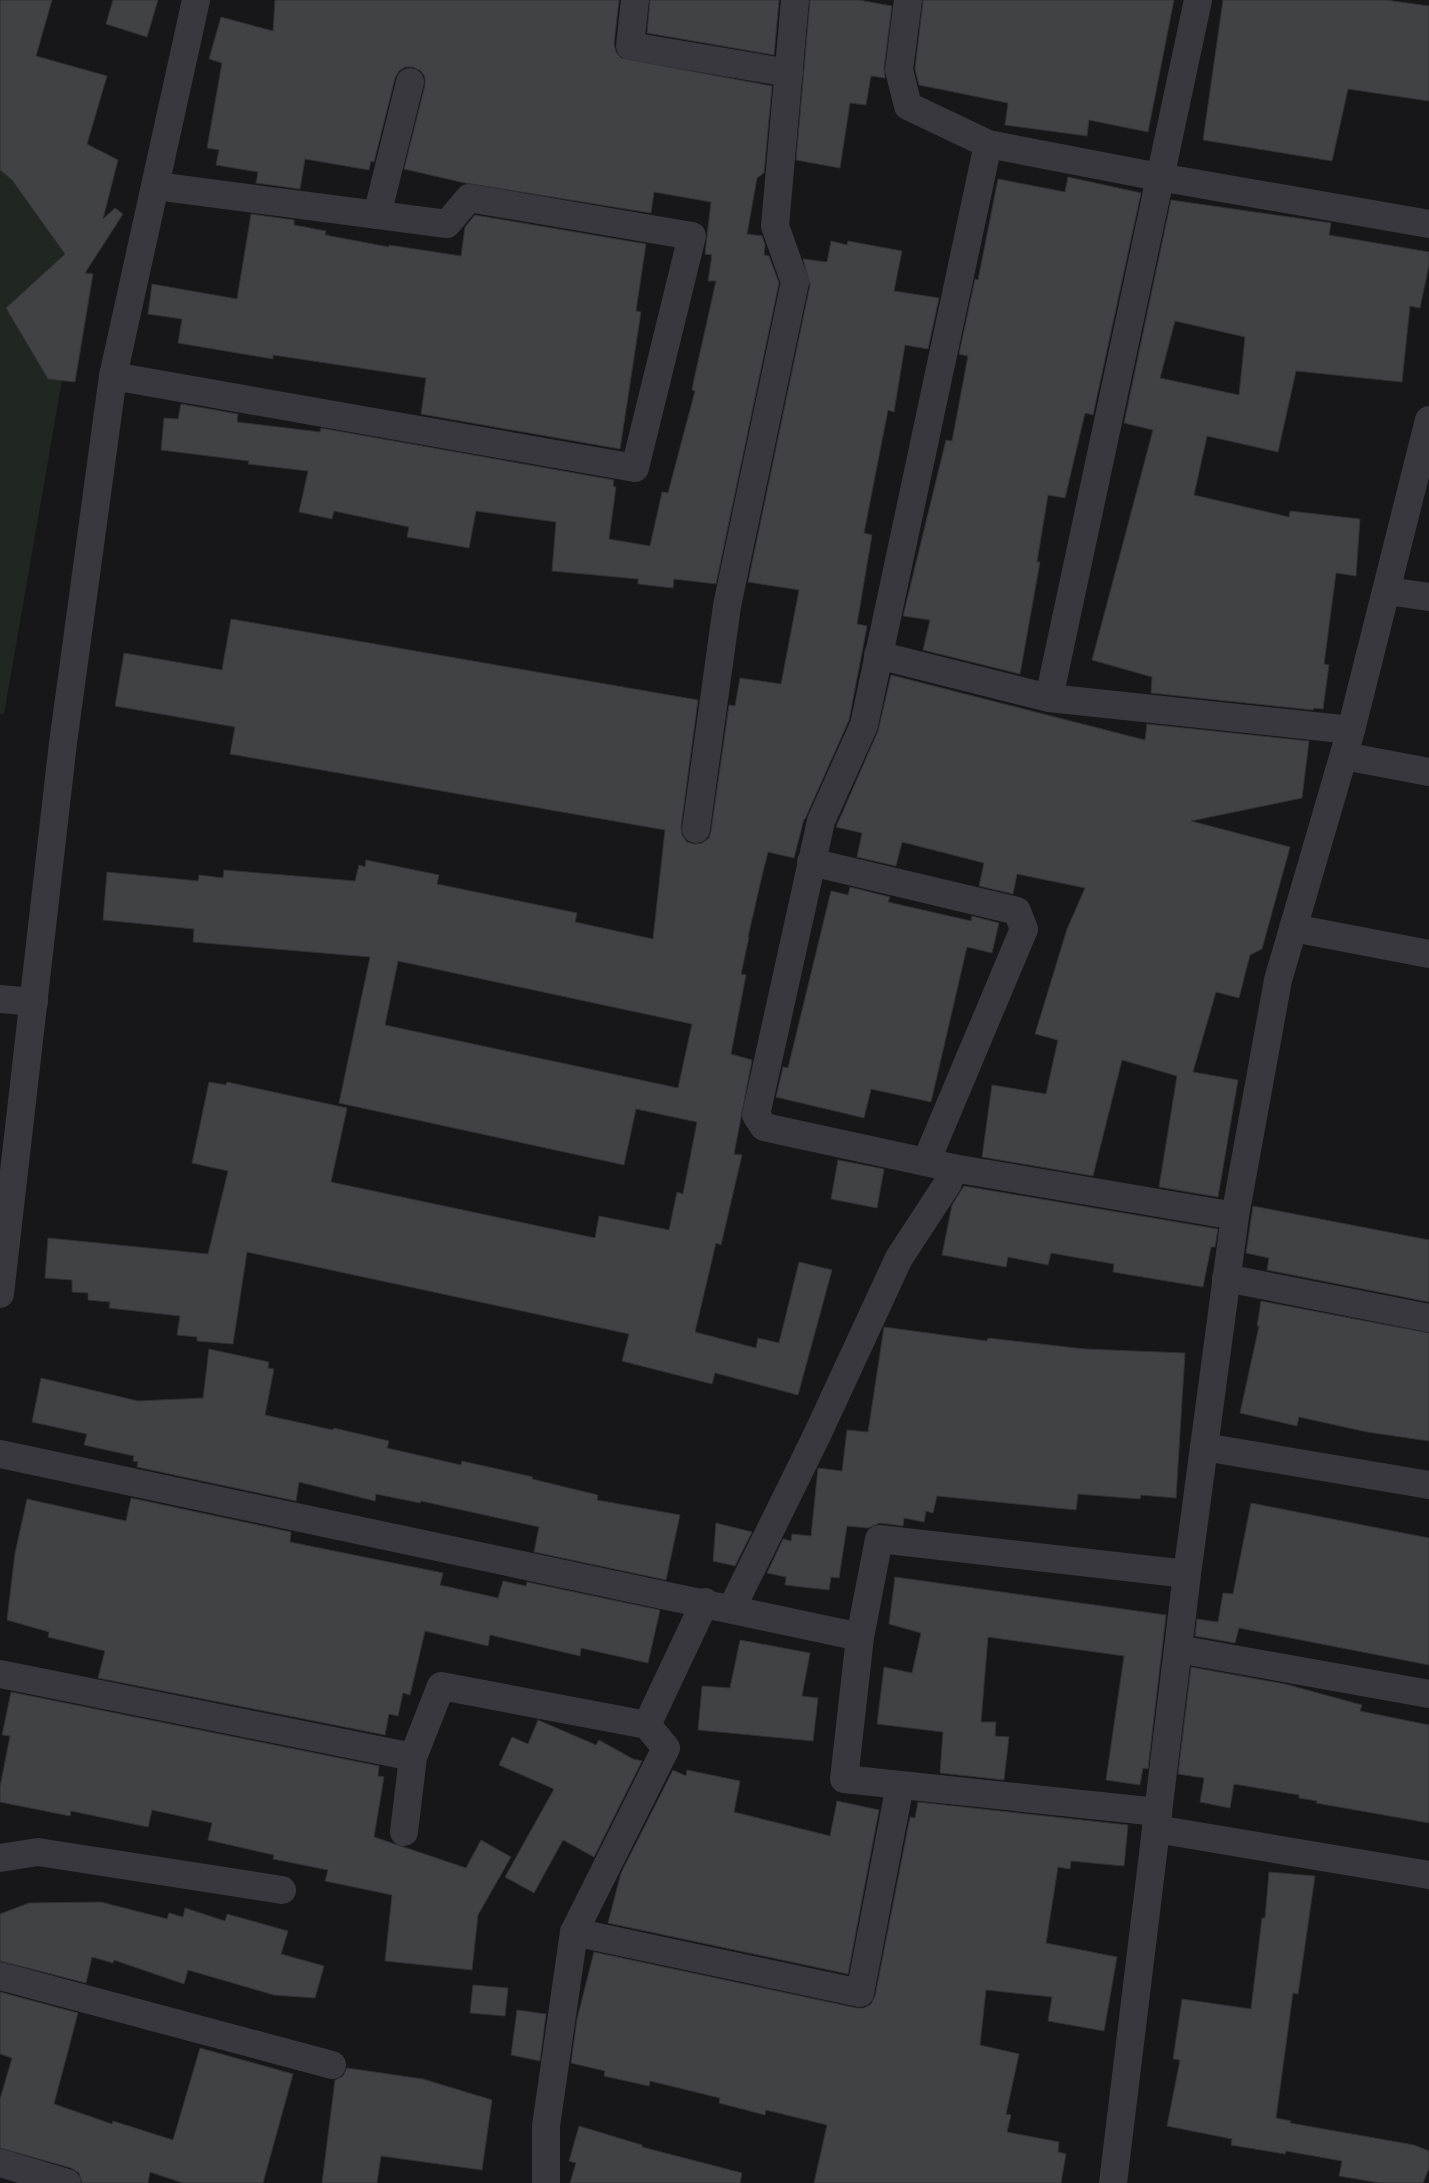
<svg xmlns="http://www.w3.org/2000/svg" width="1429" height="2183" font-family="Jost,sans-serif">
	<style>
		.green { fill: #1f2720 }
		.building { fill: #414246; stroke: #313135; fill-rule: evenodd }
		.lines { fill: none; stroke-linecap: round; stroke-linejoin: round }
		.minor { stroke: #38383e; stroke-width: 28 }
	</style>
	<rect width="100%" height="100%" fill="#171719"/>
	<polygon class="green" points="0,170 12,180 65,254 6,308 48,379 62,380 4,714 0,714"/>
	<g class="building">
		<polygon points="0,0 52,0 36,56 107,76 87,144 118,160 103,219 115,208 123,214 85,273 93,274 75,382 48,379 6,308 65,254 12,180 0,170"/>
		<polygon points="113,0 158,0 147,37 106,24"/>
		<polygon points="275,0 619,0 614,44 616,52 621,58 772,86 764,173 757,178 747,234 762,236 765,245 764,255 769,256 779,283 716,584 674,579 673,588 638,584 638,579 552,571 556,522 476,511 469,548 407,537 409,527 334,511 332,519 299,512 308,471 248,464 249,461 161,450 164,418 178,419 181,404 238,414 237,422 320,432 321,428 614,480 613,486 616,487 609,539 650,546 662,492 668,493 695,391 692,390 693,384 716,281 708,281 712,255 705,254 711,202 654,192 651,213 465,183 404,169 425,85 425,77 421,71 413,67 405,67 399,71 395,78 374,162 371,161 369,170 305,159 300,189 256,183 258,172 216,165 219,150 207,148 222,63 209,59 221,17 273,31"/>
		<polygon points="650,0 779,0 774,55 647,33"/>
		<polygon points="810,0 859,0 892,6 884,68 885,78 871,76 866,105 850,103 840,168 796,160"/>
		<polygon points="923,0 1174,0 1148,132 1089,120 1087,136 1005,125 1008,103 919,85 915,69"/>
		<polygon points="1223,0 1386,0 1429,6 1429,101 1348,89 1332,161 1203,140"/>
		<polygon points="1068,177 1141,193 1093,415 1085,413 1065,498 1048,495 1037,562 1040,562 1020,674 923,650 930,620 903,616 946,440 952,441 968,356 959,354 975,279 978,280 998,179 1065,192"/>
		<path d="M1171,200L1331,223L1329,235L1429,252V265L1420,308L1410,306L1402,382L1296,371L1278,452L1207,436L1194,495L1289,517L1290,511L1360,519L1356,576L1336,573L1324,664L1329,665L1323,709L1314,708L1313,710L1151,693L1152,677L1092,660L1153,430L1124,423ZM1175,321L1245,337L1239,395L1160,378Z"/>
		<polygon points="251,214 294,220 294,225 326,231 325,235 389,247 389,245 461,256 465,227 475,215 646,244 636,311 641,312 620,449 421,414 426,378 273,355 273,359 178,343 182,319 148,314 152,284 237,299"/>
		<path d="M831,241L847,245L848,241L902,251L894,291L939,298L928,349L905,345L894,412L888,410L864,533L872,535L857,624L867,626L849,720L805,819H804L794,858L768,852L762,876L748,937H749L741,974L746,975L731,1054L752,1060L734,1154L742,1155L721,1245L716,1243L695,1332L756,1348L758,1338L779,1343L799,1262L832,1270L798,1395L715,1373L712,1384L622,1361L629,1334L247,1252L233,1344L197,1341V1337L177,1335L180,1316L109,1308L110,1302L88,1300V1293L72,1292V1280L45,1278L48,1238L208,1254L228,1171L192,1163L209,1082L226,1085L227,1082L347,1108L331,1182L595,1238L599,1216L669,1230L677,1192L683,1194L697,1122L636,1109L624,1165L339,1103L370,957L193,942L194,929L103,920L107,872L198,881L199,875L223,878L224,870L355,881L359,865L365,867L366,860L439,875L437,884L577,913L575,922L653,939L665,830L230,754L235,727L115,706L124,653L222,670L231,619L698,700L681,827L682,835L687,842L694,844L702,843L709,838L711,831L729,705L735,706L740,678L781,684L799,590L748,582L810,285L803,259L827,262ZM398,961L692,1024L678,1088L385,1025Z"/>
		<polygon points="891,675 1145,740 1147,724 1309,741 1302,798 1191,821 1290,847 1262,949 1250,955 1239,998 1216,992 1193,1072 1238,1080 1218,1197 1159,1187 1177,1076 1122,1060 1093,1176 982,1157 992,1085 1046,1094 1058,1040 1035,1034 1067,929 1085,888 1017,874 1013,894 979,886 984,863 902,842 896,866 857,857 862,833 836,827 878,731"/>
		<polygon points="850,887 890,897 888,902 971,921 972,916 999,923 992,953 967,947 931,1102 871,1089 864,1118 776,1097 783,1067 788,1068 831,891 848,895"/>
		<polygon points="838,1160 884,1169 877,1208 831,1199"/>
		<polygon points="964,1186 1218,1229 1215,1247 1211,1247 1203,1287 1113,1272 1114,1264 1051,1253 1048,1265 1008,1257 1006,1267 942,1255 952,1205"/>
		<polygon points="1253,1206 1429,1240 1429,1302 1267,1270 1269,1258 1246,1253"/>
		<polygon points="1261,1301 1429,1333 1429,1441 1367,1432 1299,1417 1297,1426 1240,1413 1259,1326 1257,1326"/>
		<polygon points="884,1327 987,1341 988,1338 1085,1349 1185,1353 1176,1498 1141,1495 1140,1499 1078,1494 1076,1510 937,1496 933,1513 926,1511 924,1522 904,1518 903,1526 880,1523 868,1528 847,1526 839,1578 831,1577 829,1590 785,1585 786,1577 767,1573 783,1539 791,1541 792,1534 811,1536 818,1468 842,1471 847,1430 868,1432"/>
		<polygon points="209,1349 269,1362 268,1368 274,1369 265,1415 333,1430 334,1428 389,1441 387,1448 461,1465 462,1461 533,1477 532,1479 598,1495 597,1500 680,1515 666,1580 534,1552 539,1527 421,1501 420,1503 376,1494 375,1501 299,1482 296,1501 137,1467 138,1462 133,1461 134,1456 84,1445 87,1434 32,1422 41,1378 138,1401 203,1398"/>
		<polygon points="131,1498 291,1532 290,1542 443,1573 440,1585 498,1598 503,1581 526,1586 527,1582 660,1610 648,1663 581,1648 580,1656 490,1635 488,1646 425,1631 410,1695 403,1693 398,1716 389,1714 385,1735 98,1678 105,1651 48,1637 49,1632 7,1620 15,1553 27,1499 126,1521"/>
		<polygon points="1251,1503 1429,1538 1429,1665 1239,1628 1235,1643 1195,1636 1197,1619 1218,1622 1223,1593 1233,1594"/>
		<polygon points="716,1523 752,1532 735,1566 713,1561"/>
		<polygon points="895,1577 1166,1615 1148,1769 1143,1768 1140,1785 1106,1780 1124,1656 988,1637 981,1722 996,1722 995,1736 1009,1737 1004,1780 940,1773 943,1732 877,1724 884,1667 912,1673 921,1633 889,1624"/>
		<polygon points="740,1640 810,1653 802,1696 818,1698 813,1741 698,1730 702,1686 730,1688"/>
		<polygon points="1191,1667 1285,1684 1362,1705 1360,1711 1429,1725 1429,1823 1316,1803 1317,1801 1299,1798 1299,1795 1234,1784 1230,1808 1200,1802 1204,1778 1178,1774"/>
		<polygon points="11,1692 379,1766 378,1776 384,1777 374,1837 466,1868 481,1840 511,1857 478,1915 472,1970 385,1961 392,1895 325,1881 328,1870 273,1859 274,1855 208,1840 212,1823 152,1810 148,1827 71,1811 70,1816 0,1802 0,1787 10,1736 2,1735"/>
		<polygon points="538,1720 596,1745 599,1740 633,1759 642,1761 594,1857 563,1840 534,1893 505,1877 554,1789 499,1765 512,1737 528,1744"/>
		<polygon points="673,1770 686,1776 687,1770 740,1781 734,1812 830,1836 837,1801 879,1810 848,1974 608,1923 621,1873"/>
		<polygon points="918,1802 1128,1825 1124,1866 1071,1861 1070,1869 1058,1867 1046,1943 1117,1957 1104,2031 1048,2021 1052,1997 986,1990 980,2045 1019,2054 1006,2114 1011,2115 1007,2132 1059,2142 1058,2152 1066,2154 1061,2183 814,2183 827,2125 766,2110 765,2115 719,2103 720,2098 650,2081 649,2086 604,2076 605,2071 571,2063 577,2019 594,1952 857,2008 864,2008 871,2004 875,1996 910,1817 915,1818"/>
		<polygon points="1269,1872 1315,1876 1298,1994 1293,1993 1276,2118 1291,2121 1290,2123 1414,2145 1429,2151 1429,2168 1423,2183 1380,2183 1339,2176 1342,2161 1286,2151 1285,2154 1231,2145 1232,2139 1167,2126 1180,2060 1173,2059 1182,1999 1251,2009 1262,1918 1265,1918"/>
		<polygon points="101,1902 167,1919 169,1913 183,1917 185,1908 225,1921 227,1914 288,1931 281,1954 324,1966 315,1998 274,1995 188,1970 184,1984 114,1960 113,1963 92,1957 86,1983 0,1961 0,1914 29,1903"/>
		<polygon points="473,1985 508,1988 505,2016 470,2013"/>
		<polygon points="0,1992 78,2013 54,2104 112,2124 113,2121 173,2140 200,2048 293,2074 263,2183 183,2183 150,2172 148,2183 82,2183 79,2173 71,2168 0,2148 0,2099 12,2058 0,2054"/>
		<polygon points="517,2010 546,2014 540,2061 511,2055"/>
		<polygon points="347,2068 423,2079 492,2100 482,2170 381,2156 377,2183 322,2183 335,2080 343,2076"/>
		<polygon points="579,2126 642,2145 642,2147 742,2173 740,2183 570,2183 576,2163 569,2161"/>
	</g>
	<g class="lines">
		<g class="minor">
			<polyline points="635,0 630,46 789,73"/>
			<polyline points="908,0 899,70 908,106 988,144 1159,177 1429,224"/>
			<polyline points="377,215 410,82"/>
			<polyline points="113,376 635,468 692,236 469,198 447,224 156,186"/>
			<polyline points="1387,591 1429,597"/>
			<polyline points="878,655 1049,698 1351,730"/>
			<polyline points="1049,698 1198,0"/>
			<polyline points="1344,756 1429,772"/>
			<polyline points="696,829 727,606 795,282 775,226 795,0"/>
			<polyline points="811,862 1017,911 1024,929 926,1162"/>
			<polyline points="1293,928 1429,954"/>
			<polyline points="0,999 34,1002"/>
			<polyline points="953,1168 764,1127 756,1115 821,821 864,725 988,144"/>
			<polyline points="1226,1278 1429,1318"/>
			<polyline points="0,1294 63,743 113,376 196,0"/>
			<polyline points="1204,1447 1429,1485"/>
			<polyline points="0,1454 860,1637 844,1779 1158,1812"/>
			<polyline points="732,1608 817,1435 899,1258 948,1183 953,1168 1235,1216"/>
			<polyline points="860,1637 879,1539 1187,1574"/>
			<polyline points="1178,1649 1429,1694"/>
			<polyline points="0,1674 413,1757"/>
			<polyline points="647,1725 705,1602"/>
			<polyline points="1156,1829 1429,1875"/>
			<polyline points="404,1832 413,1757 441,1686 647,1725 666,1748 574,1932 860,1993 900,1785"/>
			<polyline points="0,1858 38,1852 282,1890"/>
			<polyline points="0,1976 332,2065"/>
			<polyline points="0,2163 67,2183"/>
			<polyline points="546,2183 546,2126 574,1932"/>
			<polyline points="1113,2183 1187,1574 1235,1216 1278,980 1351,730 1429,420"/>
		</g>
	</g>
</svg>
